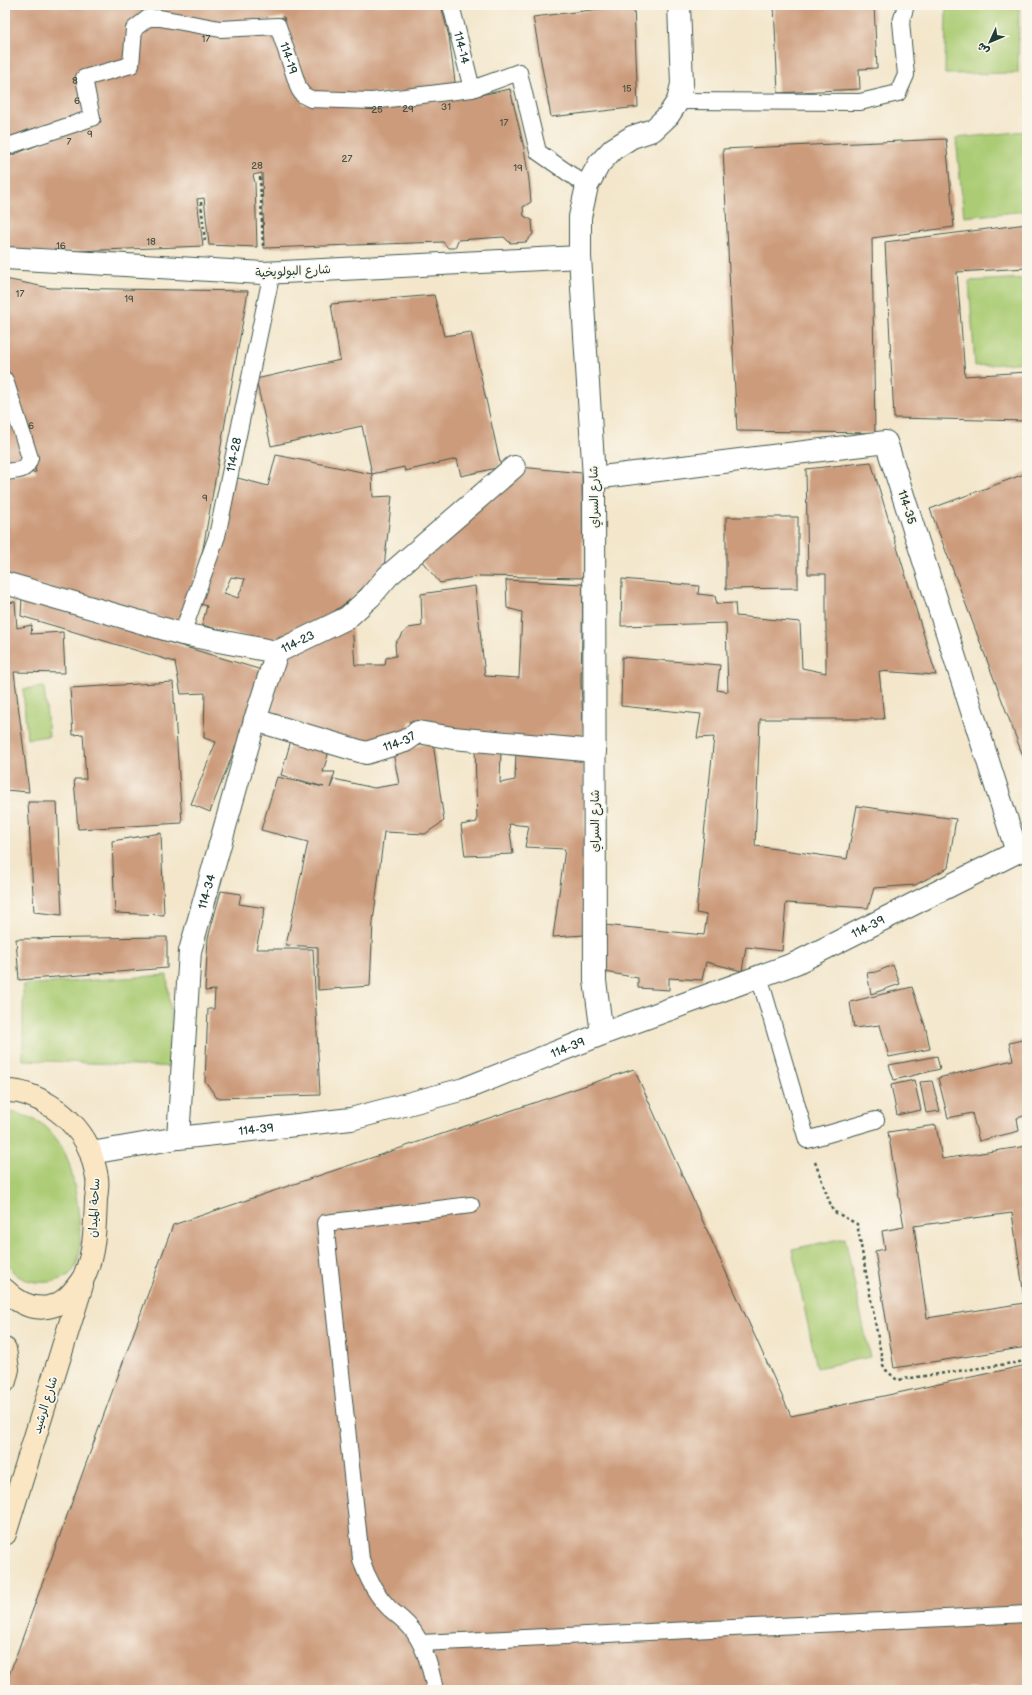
<svg xmlns="http://www.w3.org/2000/svg" width="1032" height="1695" font-family="'Balsamiq Sans','Playpen Sans Arabic',sans-serif">
	<style>
		.green { fill: #abcc75; stroke: #658454 }
		.building { fill: #cc9b7b; fill-rule: evenodd }
		.lines { fill: none; stroke-linecap: round; stroke-linejoin: round }
		.lane-casing { stroke: #3f564b; stroke-width: 18 }
		.street-casing { stroke: #3f564b; stroke-width: 24 }
		.secondary-casing { stroke: #3f564b; stroke-width: 24 }
		.path { stroke: #3f564b; stroke-width: 2.5; stroke-dasharray: 3 3; stroke-linecap: butt }
		.lane { stroke: #fff; stroke-width: 16 }
		.street { stroke: #fff; stroke-width: 22 }
		.secondary { stroke: #fbe6c4; stroke-width: 22 }
		.labels { text-anchor: middle; stroke-width: 3.5; stroke-linejoin: round; paint-order: stroke }
		.number-label { font-size: 10px; fill: #4a5446 }
		.street-label { font-size: 12px; fill: #1f3d34; stroke: #fbf7ec }
	</style>
	<rect width="100%" height="100%" fill="#fbf7ec"/>
	<filter id="ink" filterUnits="userSpaceOnUse"><feTurbulence type="fractalNoise" baseFrequency=".025" numOctaves="2"/><feDisplacementMap in="SourceGraphic" scale="8" xChannelSelector="R" yChannelSelector="G"/><feConvolveMatrix kernelMatrix="1 2 1 2 8 2 1 2 1" color-interpolation-filters="sRGB"/></filter>
	<filter id="wash" filterUnits="userSpaceOnUse"><feTurbulence type="fractalNoise" baseFrequency=".012" numOctaves="4" result="noise"/><feDisplacementMap in="SourceGraphic" scale="16" xChannelSelector="R" yChannelSelector="G"/><feGaussianBlur stdDeviation="0.9" result="paint"/><feColorMatrix in="noise" values="0 0 0 0 0 0 0 0 0 0 0 0 0 0 0 0 0 1.4 0 .05"/><feComposite in="paint" operator="in"/></filter>
	<g filter="url(#wash)">
		<rect width="100%" height="100%" fill="#f3e6cb"/>
		<g class="green">
			<polygon points="946,5 1019,5 1018,73 945,74"/>
			<polygon points="1027,131 1027,211 964,217 956,138"/>
			<polygon points="1027,278 1027,362 975,366 969,281"/>
			<polygon points="44,687 49,736 27,739 23,689"/>
			<polygon points="167,975 176,1067 23,1060 23,985"/>
			<path d="M13,1112C26,1116 40,1120 50,1131C55,1137 61,1144 64,1151C75,1171 87,1248 75,1268C64,1287 22,1287 11,1269C7,1264 6,1254 5,1248V1113Z"/>
			<polygon points="845,1238 870,1357 817,1368 792,1249"/>
		</g>
		<g id="blocks">
			<g class="building">
				<polygon points="5,5 441,5 449,37 456,89 363,94 305,92 289,40 284,17 257,22 220,25 150,12 126,63 81,86 86,115 28,130 5,139"/>
				<polygon points="634,5 638,107 551,117 533,17"/>
				<polygon points="774,5 874,5 877,68 859,69 860,89 778,93"/>
				<polygon points="149,21 265,32 273,35 303,104 360,103 466,98 510,89 524,148 529,180 531,202 523,207 524,216 532,220 533,234 526,242 510,243 504,237 458,240 455,248 448,248 443,242 264,248 262,173 253,175 255,183 257,247 209,245 204,198 197,199 203,246 28,253 5,252 5,158 75,130 101,122 90,81 134,71 137,32"/>
				<polygon points="946,139 954,227 872,238 875,433 737,431 723,149"/>
				<polygon points="1027,224 1027,268 957,272 965,376 1027,372 1027,421 894,418 885,242"/>
				<polygon points="5,279 50,288 248,291 203,549 182,619 179,621 175,621 5,576 5,477 36,472 5,366"/>
				<path d="M434,295L444,336L471,332L501,467L461,476L457,459L405,471L404,467L372,474L373,497L392,496L384,567L350,600L312,627L266,642L202,625L207,606L196,602L230,476L268,486L276,455L372,474L362,426L271,446L256,379L340,360L331,304ZM231,577L245,579L238,598L224,593Z"/>
				<polygon points="5,397 24,463 5,470"/>
				<polygon points="871,462 936,675 879,671 884,719 760,719 755,846 847,859 857,806 956,819 948,868 915,885 874,888 868,908 786,903 782,951 746,947 742,971 706,962 702,980 669,978 669,990 638,988 638,978 600,971 604,925 704,935 707,915 696,913 714,737 697,738 701,714 621,706 622,657 720,665 717,690 728,692 726,623 621,626 622,579 699,586 698,594 715,596 717,604 735,603 736,616 800,622 802,668 826,673 826,574 808,574 806,469"/>
				<polygon points="520,467 582,473 583,578 480,576 440,583 420,559"/>
				<polygon points="1027,473 1027,755 1023,756 930,509"/>
				<polygon points="726,517 798,517 798,588 726,589"/>
				<polygon points="506,580 583,584 581,682 584,744 485,734 410,721 407,734 367,746 263,718 287,652 352,625 355,665 385,665 386,658 396,656 395,643 408,628 422,626 421,594 475,586 485,676 519,678 522,612 507,608"/>
				<polygon points="22,598 265,671 210,812 191,804 216,742 204,738 205,693 181,694 175,662 21,616"/>
				<polygon points="15,602 17,628 32,625 31,634 63,632 65,673 14,672 29,792 5,790 5,603"/>
				<polygon points="173,682 182,823 78,829 74,779 86,779 83,734 73,735 70,688"/>
				<polygon points="292,737 329,751 323,772 335,772 330,788 334,779 374,788 399,784 393,752 433,742 444,821 425,834 384,832 373,922 370,986 318,990 318,947 286,945 308,842 261,830 277,777 324,787 281,775"/>
				<polygon points="475,747 501,750 500,783 515,780 516,752 584,756 585,935 553,937 565,849 525,847 529,826 509,824 513,854 465,856 461,825 477,822"/>
				<polygon points="28,802 57,802 62,915 34,912"/>
				<polygon points="161,833 164,915 115,913 112,841"/>
				<polygon points="221,891 241,894 239,904 265,908 256,949 313,949 320,1095 217,1098 205,1081 208,1009 214,1009 215,990 205,991 208,938"/>
				<polygon points="167,937 167,968 19,980 16,939"/>
				<polygon points="893,965 900,984 871,994 867,973 876,972"/>
				<polygon points="912,987 926,1029 930,1049 889,1057 880,1025 854,1028 850,1002"/>
				<polygon points="1027,1039 1027,1115 1017,1118 1019,1131 979,1141 972,1113 948,1118 938,1078 1013,1060 1009,1043"/>
				<polygon points="937,1056 940,1069 894,1080 889,1065"/>
				<polygon points="634,1069 791,1416 1027,1365 1027,1690 5,1690 5,1686 173,1225"/>
				<polygon points="914,1080 921,1110 897,1115 891,1085"/>
				<polygon points="932,1081 940,1111 926,1113 920,1082"/>
				<path d="M936,1125L942,1159L1027,1146V1347L894,1368L875,1251L885,1249L882,1231L904,1227L888,1132ZM1012,1213L1025,1303L927,1318L914,1226Z"/>
			</g>
		</g>
	</g>
	<g filter="url(#ink)">
		<use href="#blocks" fill-opacity="0" stroke="#3f564b" stroke-width="1"/>
		<g class="lines">
			<g class="lane-casing">
				<g id="lane">
					<path id="s1" d="M451,5L472,89"/>
					<polyline points="678,101 860,102 898,93 906,75 901,22 906,5"/>
					<path id="s2" d="M5,147L92,118L84,78L131,65L134,29L148,18H160L220,29L278,26L299,89L303,95L311,99L372,101L472,89L519,72L538,152L587,186"/>
					<path d="M5,380L30,458C26,472 18,470 5,472"/>
					<path id="s3" d="M182,634L217,536L272,272"/>
					<polyline points="759,976 807,1140 876,1120"/>
					<polyline points="421,1643 1027,1614"/>
					<path d="M435,1690C431,1670 426,1650 414,1632C408,1623 398,1616 390,1609C375,1594 367,1578 361,1559L325,1223L471,1205"/>
				</g>
			</g>
			<g class="street-casing">
				<g id="street">
					<polyline points="5,258 263,273 580,257"/>
					<path id="s4" d="M5,583L182,634L277,652L347,618L370,597L388,576L514,467"/>
					<path id="s5" d="M255,720L366,753L405,741L418,732L453,738L595,751"/>
					<polyline points="602,1034 595,981 594,478 580,257 580,217 587,186 599,164 613,149 632,137 653,130 668,116 678,101 682,84 679,5"/>
					<path id="s6" d="M178,1138L190,951L255,720L277,652"/>
					<path id="s7" d="M91,1153L178,1138L351,1119L464,1089L602,1034L796,963L1017,852L886,442L594,478"/>
				</g>
			</g>
			<g class="secondary-casing">
				<g id="secondary">
					<path d="M5,1091C21,1090 37,1097 51,1106C68,1117 85,1135 91,1154C93,1161 96,1170 97,1178C98,1184 97,1192 96,1199C95,1223 95,1251 85,1274C84,1278 81,1281 79,1284C70,1296 63,1304 48,1307C31,1310 16,1301 5,1290"/>
					<polyline points="5,1349 8,1369 5,1381"/>
					<polyline points="5,1534 82,1285"/>
				</g>
			</g>
			<g class="path">
				<polyline points="260,177 263,246"/>
				<polyline points="201,202 205,242"/>
				<polyline points="815,1162 833,1211 857,1224 883,1365 886,1370 897,1380 1027,1361"/>
			</g>
			<use href="#lane" class="lane"/>
			<use href="#street" class="street"/>
			<use href="#secondary" class="secondary"/>
		</g>
	</g>
	<g class="labels">
		<g class="number-label">
			<text x="206" y="42">17</text>
			<text x="75" y="84">8</text>
			<text x="627" y="92">15</text>
			<text x="77" y="104">6</text>
			<text x="446" y="110">31</text>
			<text x="408" y="112">29</text>
			<text x="377" y="113">25</text>
			<text x="504" y="126">17</text>
			<text x="90" y="137">9</text>
			<text x="69" y="145">7</text>
			<text x="347" y="162">27</text>
			<text x="257" y="169">28</text>
			<text x="518" y="171">19</text>
			<text x="151" y="245">18</text>
			<text x="61" y="249">16</text>
			<text x="20" y="297">17</text>
			<text x="129" y="302">19</text>
			<text x="31" y="429">6</text>
			<text x="205" y="501">9</text>
		</g>
		<g class="street-label">
			<text dy="4" stroke="none"><textPath href="#s1" startOffset="44">114-14</textPath></text>
			<text dy="4" stroke="none"><textPath href="#s2" startOffset="400">114-19</textPath></text>
			<text transform="translate(293 271) rotate(-3)" y="4">شارع البولويخية</text>
			<text dy="4" stroke="none"><textPath href="#s3" startOffset="187">114-28</textPath></text>
			<text transform="translate(594 497) rotate(-91)" y="4">شارع السراي</text>
			<text transform="translate(907 507) rotate(72)" y="4">114-35</text>
			<text dy="4" stroke="none"><textPath href="#s4" startOffset="304">114-23</textPath></text>
			<text dy="4" stroke="none"><textPath href="#s5" startOffset="151">114-37</textPath></text>
			<text transform="translate(595 821) rotate(-90)" y="4">شارع السراي</text>
			<text dy="4" stroke="none"><textPath href="#s6" startOffset="249">114-34</textPath></text>
			<text dy="4" stroke="none"><textPath href="#s7" startOffset="815">114-39</textPath></text>
			<text dy="4" stroke="none"><textPath href="#s7" startOffset="491">114-39</textPath></text>
			<text dy="4" stroke="none"><textPath href="#s7" startOffset="167">114-39</textPath></text>
			<text transform="translate(94 1208) rotate(-87)" y="4">ساحة الميدان</text>
			<text transform="translate(45 1405) rotate(-73)" y="4">شارع الرشيد</text>
		</g>
	</g>
	<rect width="1032" height="1695" fill="none" stroke="#fbf7ec" stroke-width="20"/>
	<g transform="translate(990 42) rotate(226)" stroke="#fbf7ec" stroke-width="3" paint-order="stroke">
	<path d="M0-3L7 15L0 10L-7 15Z" fill="#1f3d34"/>
	<text y="-6" font-size="11" font-weight="bold" text-anchor="middle" fill="#1f3d34">ش</text>
	</g>
</svg>
